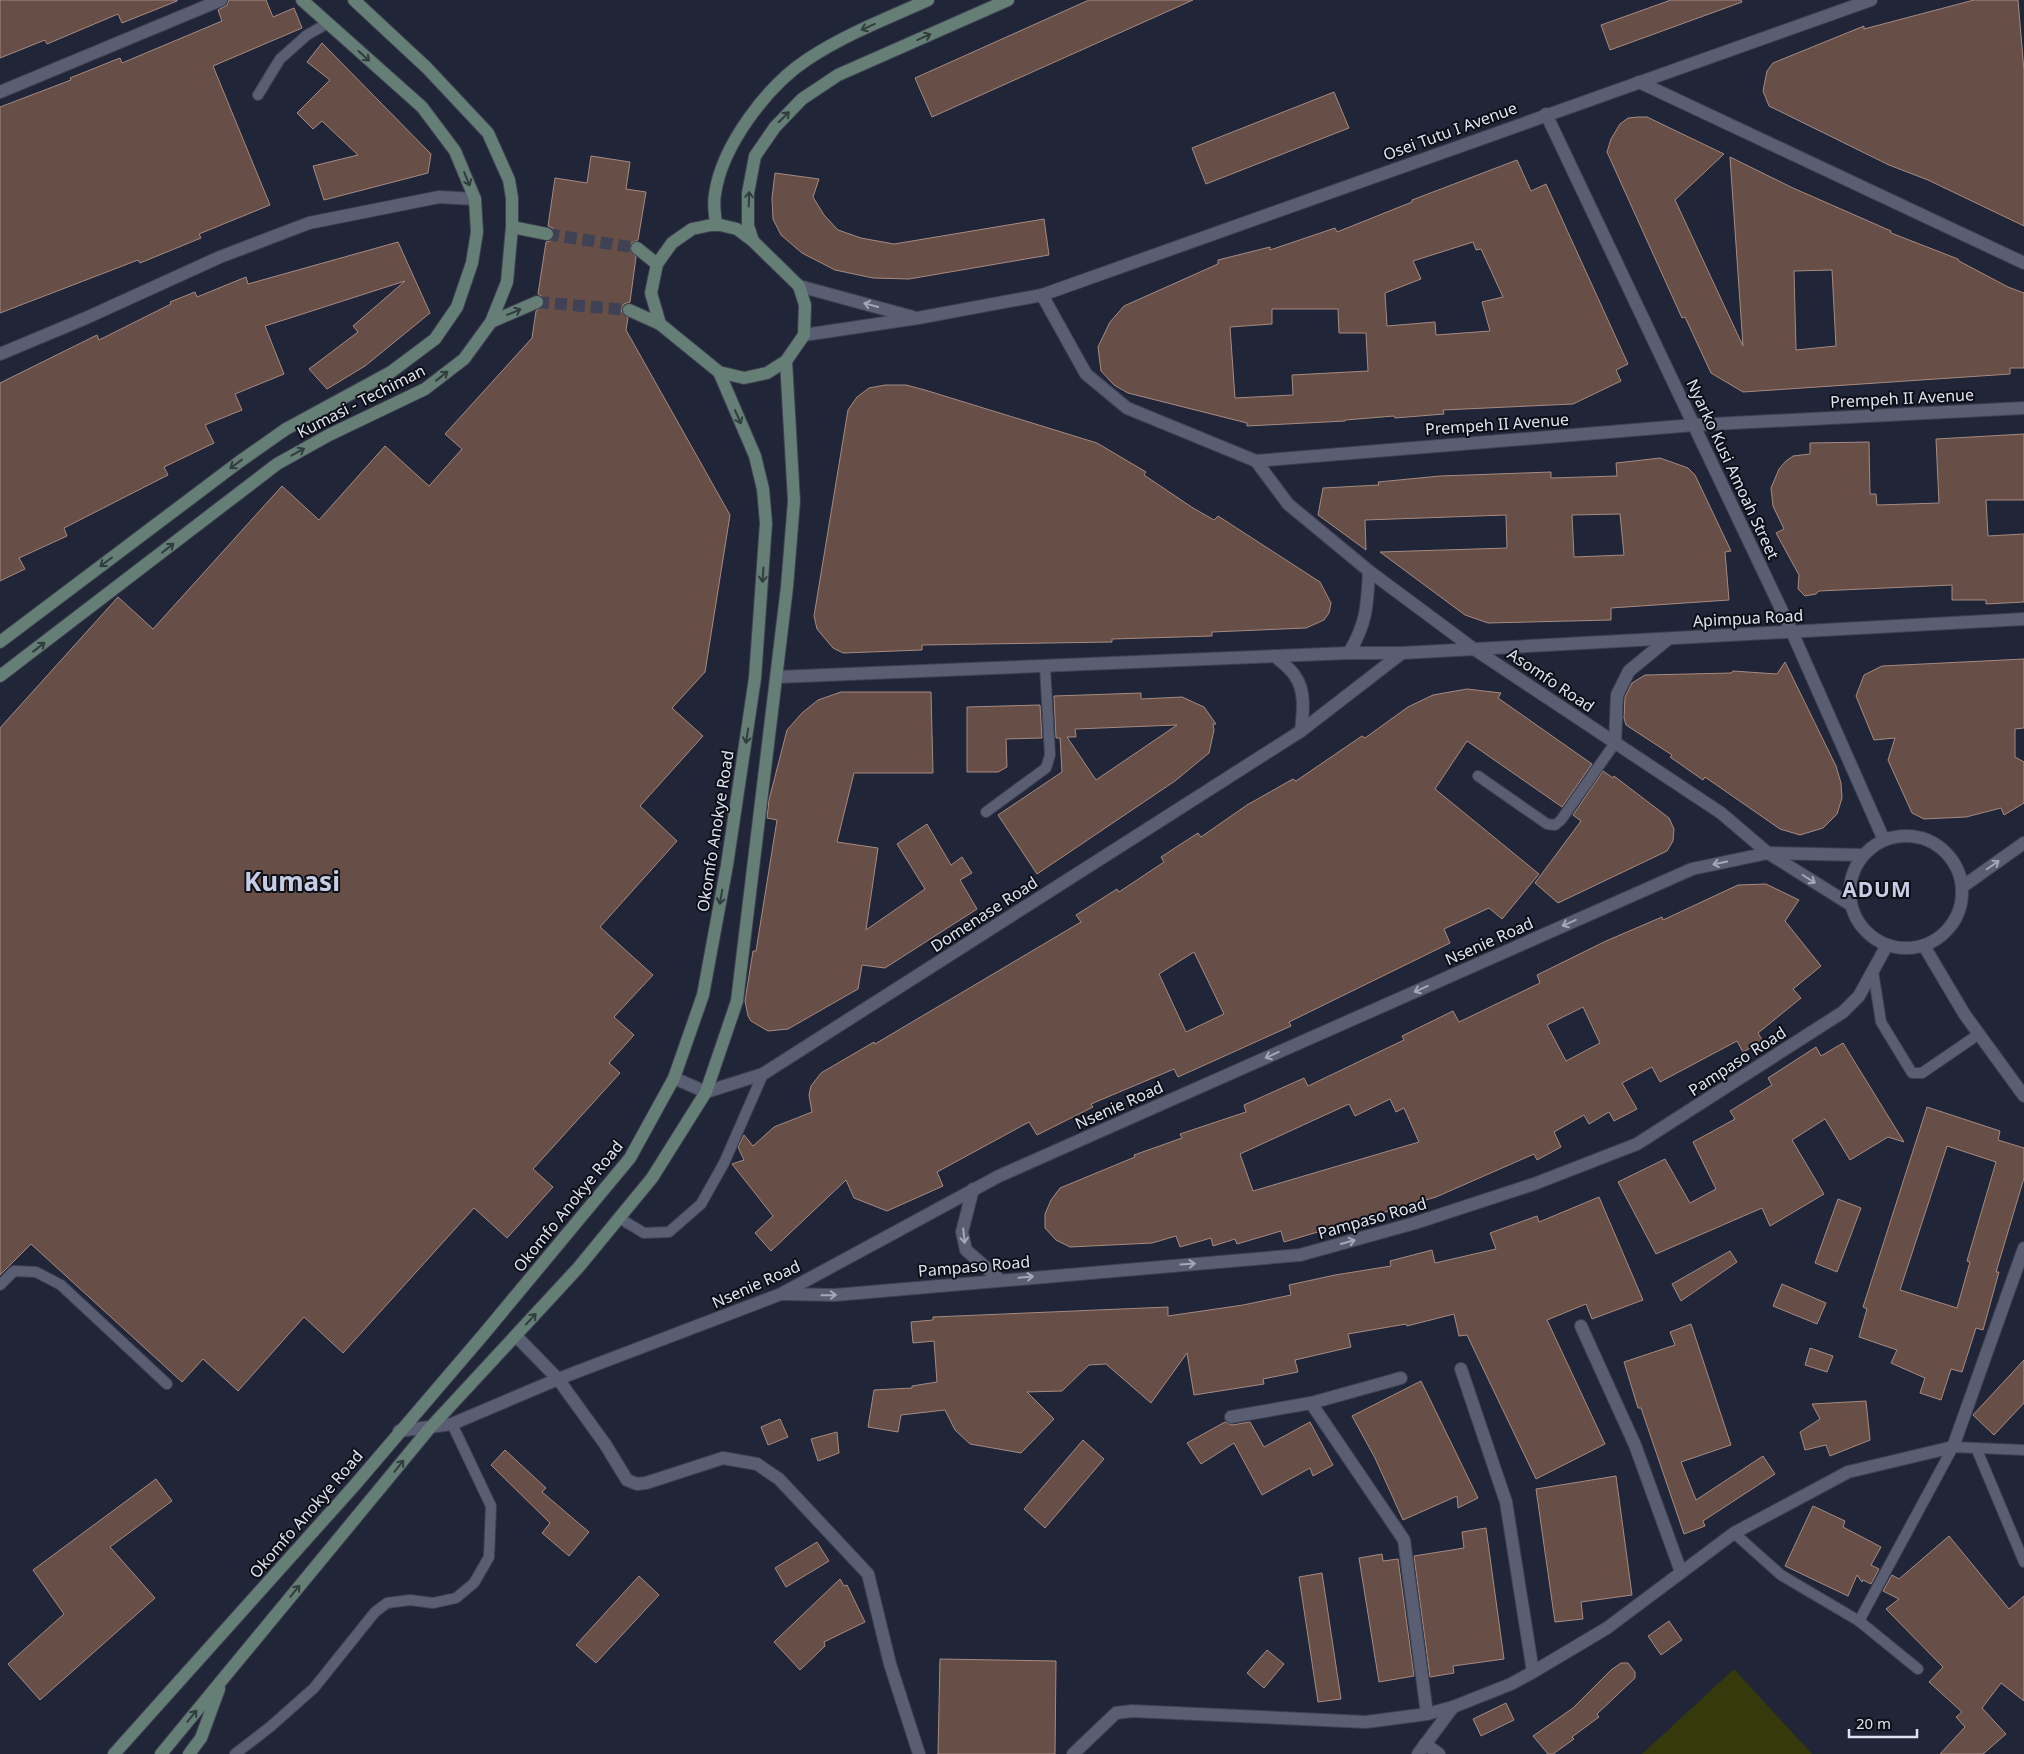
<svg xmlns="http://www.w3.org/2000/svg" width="2024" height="1754" font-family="'Noto Sans',sans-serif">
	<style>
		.green { fill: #35390c }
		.building { fill: #674f48; stroke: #a58a82; fill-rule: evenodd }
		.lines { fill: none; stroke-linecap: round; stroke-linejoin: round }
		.secondary-tunnel { stroke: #3e4254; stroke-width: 12; stroke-dasharray: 12 6; stroke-linecap: butt }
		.service-casing { stroke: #3e4150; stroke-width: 12 }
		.minor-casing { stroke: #3e4150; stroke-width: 14 }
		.tertiary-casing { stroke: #3e4150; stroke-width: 14 }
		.secondary-casing { stroke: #3e4150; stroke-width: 14 }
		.service { stroke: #595e73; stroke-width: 10 }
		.minor { stroke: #595e73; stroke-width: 12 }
		.tertiary { stroke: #595e73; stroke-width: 12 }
		.secondary { stroke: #667f76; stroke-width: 12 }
		.oneway { stroke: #313c3d }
		.oneway2 { stroke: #a3a8b8 }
		.labels { text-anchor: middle; stroke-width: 4; stroke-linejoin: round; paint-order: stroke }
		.street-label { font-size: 16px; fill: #e0e4f0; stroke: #0d0f17 }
		.district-label { font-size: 21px; font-weight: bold; letter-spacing: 1px; fill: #c7cde5; stroke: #0d0f17 }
		.town-label { font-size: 26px; font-weight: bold; fill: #c7cde5; stroke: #0d0f17 }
	</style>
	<rect width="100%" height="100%" fill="#212538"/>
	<polygon class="green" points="1734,1669 1812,1754 1642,1754"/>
	<g class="building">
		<polygon points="0,0 177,0 177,1 122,23 118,14 47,44 45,40 0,58"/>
		<polygon points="229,0 266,0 273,17 294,8 302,28 213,66 270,205 199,234 201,238 140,263 138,260 0,313 0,107 71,80 70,78 120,58 122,63 222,21 218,10 227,5"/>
		<polygon points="1089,0 1193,0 932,117 915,78"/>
		<polygon points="1671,0 1741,0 1742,2 1610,50 1601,25"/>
		<polygon points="1974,0 2018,0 2024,71 2024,226 1928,180 1889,165 1769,106 1763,91 1767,71 1773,63 1864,26 1864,29"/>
		<polygon points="322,43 431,154 428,173 324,200 313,166 358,155 322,121 313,129 297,113 330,80 307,62"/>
		<polygon points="1334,92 1349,128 1206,184 1192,148"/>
		<path d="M1638,117H1647L1724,154L1675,200L1743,346L1730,157L1793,188L1891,231V233L1958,259L1959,261L2008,287L2024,293V368H2010V374L1743,392L1711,373L1685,317L1682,318L1607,152L1611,139L1620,124L1628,118ZM1832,270L1836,346L1796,350L1794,271Z"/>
		<polygon points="591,156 630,162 626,189 646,192 638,240 631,243 629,247 636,257 630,302 624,304 621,311 628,318 626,330 730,515 705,672 672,708 703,736 640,806 677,841 600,927 653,975 614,1017 634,1035 609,1063 620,1073 533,1169 553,1187 507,1238 474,1208 343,1353 304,1317 238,1391 203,1359 182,1382 31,1244 0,1275 0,728 118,597 153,629 282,486 319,520 385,446 429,486 462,449 445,434 532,338 536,311 545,303 544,298 538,294 546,242 553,240 555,235 553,228 548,226 555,178 587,183"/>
		<path d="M1517,160L1531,191L1546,184L1628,364L1616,370L1621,381L1573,404L1443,410L1444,414L1395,418L1394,416L1345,420V421L1247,426V423L1128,393L1114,385L1101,371L1098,347L1110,322L1124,306L1218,264V260L1270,247V250L1335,228L1337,232L1412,202V200ZM1473,242L1476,250L1481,249L1503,297L1482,302L1490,331L1436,335L1435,322L1387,326L1385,293L1421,279L1413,261ZM1272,309H1338L1339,333H1366L1368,371L1292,375L1293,395L1235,398L1230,327L1272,324Z"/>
		<polygon points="775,173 819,179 813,197 824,215 838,230 861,238 894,244 1044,219 1049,255 909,279 873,278 835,270 802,253 781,235 773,219 772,198"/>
		<polygon points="398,242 430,313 365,366 327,389 309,369 358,332 353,326 405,281 265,326 284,374 235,394 242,410 205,425 214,443 164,467 168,475 64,528 67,536 19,558 25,569 0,581 0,383 97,335 99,340 171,304 170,302 195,292 197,297 246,277 248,284"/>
		<polygon points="885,385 906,385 925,390 1097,443 1146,472 1144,475 1193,508 1214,520 1218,516 1320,582 1331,603 1329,613 1324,620 1306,628 1212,632 1212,636 1112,639 1112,642 922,645 922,650 843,653 833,648 817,629 814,616 848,410 857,397 869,388"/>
		<polygon points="2024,434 2024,500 1986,500 1988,536 2024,534 2024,602 1986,604 1986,600 1952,600 1952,585 1819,591 1816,594 1805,596 1798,589 1799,575 1776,533 1784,529 1773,506 1771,488 1779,469 1786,461 1793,456 1810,454 1810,443 1869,442 1870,494 1876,494 1877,505 1939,503 1936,439"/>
		<path d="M1660,458L1688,468L1695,475L1731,551L1725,552L1729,600L1611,608V620L1488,623L1465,615L1380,552L1507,548L1506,515L1365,520L1366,550L1318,515L1323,488L1379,485L1378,482L1440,476L1551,472V478L1617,476L1616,463ZM1620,514L1624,555L1574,557L1572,515Z"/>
		<polygon points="2024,659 2024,728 2015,729 2015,757 2024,762 2024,803 2004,815 2001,808 1966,817 1924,819 1912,813 1888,760 1895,738 1874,740 1856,696 1864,675 1882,666"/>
		<polygon points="1785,662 1836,766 1841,783 1842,798 1837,814 1823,828 1800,835 1780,829 1705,777 1703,780 1670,757 1672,755 1626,725 1624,718 1625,697 1632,683 1645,675 1731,673 1733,671 1777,674"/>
		<path d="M1467,689L1501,693L1498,698L1592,764L1562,807L1467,741L1435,789L1539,874L1502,919L1489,908L1444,929L1450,943L1289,1022L1291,1026L1178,1077L1174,1069L1091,1104L1093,1107L1037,1135L1029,1122L937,1172L943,1186L887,1211L854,1198L846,1180L771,1251L755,1233L773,1216L732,1164L744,1160L738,1147L744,1135L753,1146L774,1127L812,1112L809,1095L811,1086L821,1073L874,1042L875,1044L1081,922L1076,915L1117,889L1119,892L1164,862L1161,857L1198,833L1201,837L1247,805L1293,779L1296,781L1362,736L1365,738L1408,707L1433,695ZM1194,952L1224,1014L1186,1032L1159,974Z"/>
		<polygon points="841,692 931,692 933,773 854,773 837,842 878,848 866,930 925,889 897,844 927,824 951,865 962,857 972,873 960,880 977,909 885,968 862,965 858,989 788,1029 768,1031 751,1021 748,1016 745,1001 753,951 756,951 777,820 767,818 769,800 787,730 802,713 818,700"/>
		<path d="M1141,693V699L1182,697L1204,707L1216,724H1213L1214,730L1209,753L1175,781L1037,874L998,815L1062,772L1060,738H1056L1054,696ZM1177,725L1096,780L1067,737H1076L1075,729Z"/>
		<polygon points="1040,705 1042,738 1006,739 1007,767 998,772 967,772 967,707"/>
		<polygon points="1603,771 1613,778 1614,776 1669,818 1674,829 1673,841 1667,851 1558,903 1535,883 1581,821 1573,815"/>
		<path d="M1766,884L1799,900L1785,921L1821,966L1793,989L1801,998L1758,1033L1763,1041L1743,1052L1737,1041L1660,1082L1652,1067L1622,1083L1637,1109L1614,1121L1609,1112L1589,1124L1584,1115L1554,1132L1561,1147L1537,1160L1534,1154L1436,1197L1284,1242L1281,1231L1237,1244L1235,1239L1213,1246L1211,1238L1180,1247L1176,1236L1152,1243L1070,1247L1056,1240L1045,1228V1214L1051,1200L1060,1188L1135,1157L1134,1155L1182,1138L1180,1134L1246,1112L1244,1105L1304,1078L1308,1086L1404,1040L1402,1036L1453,1011L1459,1022L1540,983L1537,975L1606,941L1662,917L1663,920L1738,885ZM1583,1007L1600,1043L1566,1061L1547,1025ZM1390,1099L1396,1112L1404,1108L1419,1142L1253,1191L1240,1154L1349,1104L1355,1116Z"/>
		<polygon points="1843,1043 1904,1142 1888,1137 1850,1160 1825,1119 1792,1140 1824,1194 1770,1226 1762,1208 1656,1254 1618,1182 1665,1159 1690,1203 1716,1189 1693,1142 1735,1119 1730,1111 1772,1085 1768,1078 1816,1047 1821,1056"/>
		<path d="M1927,1107L2000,1131L1998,1140L2024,1148V1178L1996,1272H1999L1983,1330L1976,1328L1962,1372L1951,1369L1941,1400L1920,1393L1925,1378L1891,1363L1897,1350L1859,1337L1867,1309L1863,1307ZM1947,1146L1996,1162L1967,1261L1970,1262L1957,1308L1900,1290Z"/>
		<polygon points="1599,1197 1643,1300 1592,1319 1586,1304 1547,1320 1605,1444 1536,1479 1467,1335 1459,1336 1454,1314 1407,1326 1406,1324 1348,1334 1351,1347 1295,1360 1298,1372 1263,1379 1264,1384 1194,1395 1187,1353 1151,1403 1106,1364 1089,1365 1062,1391 1027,1392 1054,1419 1021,1453 970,1444 955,1430 945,1410 901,1415 898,1432 868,1427 874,1390 912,1388 912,1386 937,1382 934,1341 913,1343 911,1322 933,1320 933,1317 1168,1307 1168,1316 1243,1305 1291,1295 1289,1285 1335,1275 1391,1266 1390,1261 1432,1250 1435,1263 1496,1249 1490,1233 1537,1216 1539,1222"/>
		<polygon points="1838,1199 1861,1208 1837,1272 1815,1263"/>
		<polygon points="1730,1251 1737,1262 1681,1301 1672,1284"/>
		<polygon points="1782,1284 1826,1303 1817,1324 1773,1306"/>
		<polygon points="1691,1324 1731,1445 1681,1462 1696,1500 1763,1456 1775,1474 1703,1521 1705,1526 1684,1534 1641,1408 1638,1408 1624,1362 1675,1345 1670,1332"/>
		<polygon points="1810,1348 1833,1356 1827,1372 1805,1365"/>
		<polygon points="2024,1360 2024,1403 1994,1435 1973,1415"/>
		<polygon points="1421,1381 1478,1498 1458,1508 1457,1496 1403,1520 1375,1458 1352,1416"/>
		<polygon points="1866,1401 1870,1440 1830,1456 1826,1445 1805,1450 1800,1432 1820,1419 1812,1404"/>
		<polygon points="780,1419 788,1437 768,1445 761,1427"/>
		<polygon points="1225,1422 1232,1425 1250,1422 1264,1447 1310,1422 1333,1465 1313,1476 1310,1468 1262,1495 1234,1443 1201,1464 1187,1443"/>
		<polygon points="837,1432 839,1453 818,1461 811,1439"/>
		<polygon points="1083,1440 1104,1459 1045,1528 1024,1509"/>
		<polygon points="505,1450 546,1488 542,1492 589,1532 569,1556 542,1533 550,1523 491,1465"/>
		<polygon points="1616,1476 1632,1595 1581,1602 1583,1619 1555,1622 1536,1489"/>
		<polygon points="156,1479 172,1501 110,1547 155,1598 40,1700 8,1664 64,1614 33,1570"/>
		<polygon points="1813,1506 1845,1521 1843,1527 1881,1547 1871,1565 1879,1569 1871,1584 1863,1580 1862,1582 1857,1575 1848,1596 1785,1566"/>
		<polygon points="1486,1528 1504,1659 1453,1666 1454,1673 1430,1677 1414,1556 1464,1548 1462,1532"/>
		<polygon points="1949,1536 2009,1609 2024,1596 2024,1701 2001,1683 1982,1708 2006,1734 1983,1754 1940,1754 1965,1727 1956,1717 1962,1712 1929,1682 1943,1667 1886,1609 1899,1599 1883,1591 1892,1575 1899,1579"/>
		<polygon points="817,1542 829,1561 786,1587 775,1568"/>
		<polygon points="1382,1554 1383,1561 1398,1559 1414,1676 1379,1682 1359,1558"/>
		<polygon points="1322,1573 1341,1699 1318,1702 1299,1577"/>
		<polygon points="639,1576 659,1595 596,1663 576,1645"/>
		<polygon points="840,1579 844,1586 847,1585 865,1622 824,1642 825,1646 800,1670 774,1642"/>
		<polygon points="1669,1621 1682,1640 1661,1655 1648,1636"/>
		<polygon points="1267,1650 1284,1664 1264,1688 1247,1673"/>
		<polygon points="940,1659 1056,1661 1055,1754 938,1754"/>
		<polygon points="1621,1663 1628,1663 1635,1672 1635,1678 1597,1714 1599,1717 1572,1737 1574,1739 1553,1754 1548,1754 1533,1736 1573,1708 1611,1670"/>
		<polygon points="1506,1703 1514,1720 1481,1736 1473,1719"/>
	</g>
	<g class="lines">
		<g class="secondary-tunnel">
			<polyline points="547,234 637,248"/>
			<polyline points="537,302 629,310"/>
		</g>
		<g class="service-casing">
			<g id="service">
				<polyline points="258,95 280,59 307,35 328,23"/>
				<polyline points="1478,776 1547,824 1555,825 1561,820 1615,743"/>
				<polyline points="986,812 1046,768 1050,755 1045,667"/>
				<polyline points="1873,971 1881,1022 1912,1073 1922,1073 1979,1034"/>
				<polyline points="619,1218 644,1233 669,1232 701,1204 724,1163 763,1074"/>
				<polyline points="0,1285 14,1271 36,1272 61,1285 167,1384"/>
				<polyline points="1977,1450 2024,1562"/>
				<polyline points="1734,1533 1781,1575 1859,1621 1918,1669"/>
				<polyline points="1859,1621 1953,1447 2024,1450"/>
				<polyline points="235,1754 270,1727 314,1688 375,1612 387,1603 410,1600 433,1603 456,1598 474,1583 489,1557 491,1506 452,1424"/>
			</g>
		</g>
		<g class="minor-casing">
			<g id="minor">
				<polyline points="1639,82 2024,263"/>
				<polyline points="0,92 221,0"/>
				<polyline points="1256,461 1288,504 1369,571 1474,649 1721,813 1768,853 1851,905"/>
				<path d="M1349,653C1367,622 1367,607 1369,571"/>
				<path d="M1275,656C1281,662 1291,669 1295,676C1306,691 1303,713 1301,731"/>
				<polyline points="777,677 1349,653 1402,653 2024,619"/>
				<polyline points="1615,743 1617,695 1629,671 1668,639"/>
				<polyline points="1962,887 2024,843"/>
				<polyline points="674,1078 706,1092 763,1074 1301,731 1402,653"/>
				<polyline points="973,1189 962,1232 966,1250 999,1279"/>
				<polyline points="783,1294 835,1295 1300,1255 1415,1223 1534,1184 1637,1144 1843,1012 1859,996 1887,945"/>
				<polyline points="1581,1326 1635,1445 1681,1572"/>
				<polyline points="516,1336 558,1379 605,1444 627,1480 637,1484 646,1483 723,1458 757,1464 779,1479 868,1574 890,1664 919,1754"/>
				<polyline points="1461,1369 1506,1502 1533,1672"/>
				<polyline points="1311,1403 1401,1378"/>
				<polyline points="1231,1417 1311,1403 1404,1540 1427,1714"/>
				<polyline points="399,1431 452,1424 558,1379 781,1294 999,1176 1692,869 1768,853 1862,855"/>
				<polyline points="1425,1744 1439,1754"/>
				<polyline points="1073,1754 1116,1713 1132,1711 1366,1722 1427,1714 1453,1707 1511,1684 1533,1672 1607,1628 1734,1533 1848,1472 1953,1447 2024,1248"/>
				<polyline points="1418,1754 1453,1707"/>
			</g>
		</g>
		<g class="tertiary-casing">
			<g id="tertiary">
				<polyline points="1546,114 1792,632 1884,840"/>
				<polyline points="799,286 913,317"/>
				<polyline points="1042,295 1086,374 1127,408 1256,461 1694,425 2024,408"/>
				<polyline points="804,335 918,318 1042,295 1871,0"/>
				<polyline points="0,354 86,318 220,257 309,223 439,197 475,199"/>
				<circle cx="1906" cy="892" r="56"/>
				<polyline points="1924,946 1965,1015 2024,1096"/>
			</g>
		</g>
		<g class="secondary-casing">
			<g id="secondary">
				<polygon points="716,224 737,229 753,241 799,286 805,305 804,335 786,361 767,373 744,378 719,372 660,324 651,293 657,264 672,243 692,229"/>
				<path d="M716,224C715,215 713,203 715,194C722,145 768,85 808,59C846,34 888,18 928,0"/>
				<polyline points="512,227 547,234"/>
				<polyline points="753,241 748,226 748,193 755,156 775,127 802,99 838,75 1008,0"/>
				<polyline points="637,248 657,264"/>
				<polyline points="629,310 660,324"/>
				<polyline points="491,322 537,302"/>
				<polyline points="0,642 239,462 286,429 391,372 435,339 457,307 472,263 477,232 475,199 455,151 422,107 302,0"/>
				<polyline points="0,676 277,464 329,435 425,389 464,359 491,322 507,282 512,227 512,198 509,180 488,133 427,68 354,0"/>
				<polyline points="114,1754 354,1486 483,1335 630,1158 674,1078 703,995 727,865 755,678 766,523 763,489 755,456 719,372"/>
				<polyline points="161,1754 429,1429 578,1268 652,1178 706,1092 737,1001 787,587 794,501 786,361"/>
				<polyline points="189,1754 201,1738 219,1689"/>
			</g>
		</g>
		<use href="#service" class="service"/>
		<use href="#minor" class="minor"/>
		<use href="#tertiary" class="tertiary"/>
		<use href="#secondary" class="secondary"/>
	</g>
	<defs><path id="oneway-shaft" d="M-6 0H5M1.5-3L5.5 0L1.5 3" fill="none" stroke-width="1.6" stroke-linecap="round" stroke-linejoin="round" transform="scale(1.25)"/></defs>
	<g class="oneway">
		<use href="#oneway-shaft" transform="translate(868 27) rotate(156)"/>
		<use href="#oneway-shaft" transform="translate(924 37) rotate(-24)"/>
		<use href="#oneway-shaft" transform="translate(364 56) rotate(42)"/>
		<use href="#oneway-shaft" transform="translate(784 117) rotate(-45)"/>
		<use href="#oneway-shaft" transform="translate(467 179) rotate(68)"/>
		<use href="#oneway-shaft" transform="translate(749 199) rotate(-88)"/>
		<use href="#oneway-shaft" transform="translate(514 312) rotate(-23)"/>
		<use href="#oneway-shaft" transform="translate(442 376) rotate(-38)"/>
		<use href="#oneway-shaft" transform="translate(738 417) rotate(66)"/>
		<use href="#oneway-shaft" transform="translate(298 452) rotate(-29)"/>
		<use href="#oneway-shaft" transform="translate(236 464) rotate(144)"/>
		<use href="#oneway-shaft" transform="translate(168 548) rotate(-38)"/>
		<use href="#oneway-shaft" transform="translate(106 562) rotate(143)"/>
		<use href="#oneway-shaft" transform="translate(763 575) rotate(94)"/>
		<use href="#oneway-shaft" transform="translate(39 647) rotate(-38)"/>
		<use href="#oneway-shaft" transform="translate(747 736) rotate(99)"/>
		<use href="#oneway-shaft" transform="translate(721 897) rotate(100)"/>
		<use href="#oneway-shaft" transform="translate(531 1319) rotate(-47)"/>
		<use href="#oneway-shaft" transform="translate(399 1466) rotate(-51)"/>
		<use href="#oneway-shaft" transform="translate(295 1591) rotate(-51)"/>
		<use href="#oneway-shaft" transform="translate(192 1716) rotate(-51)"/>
	</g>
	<g class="oneway2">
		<use href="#oneway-shaft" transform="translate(871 305) rotate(-165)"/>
		<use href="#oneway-shaft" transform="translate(1720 863) rotate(168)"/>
		<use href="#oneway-shaft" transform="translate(1993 865) rotate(-35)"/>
		<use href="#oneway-shaft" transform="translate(1809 879) rotate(32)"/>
		<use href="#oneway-shaft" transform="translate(1569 923) rotate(156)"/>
		<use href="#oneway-shaft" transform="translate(1421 989) rotate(156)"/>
		<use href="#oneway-shaft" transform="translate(1272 1055) rotate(156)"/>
		<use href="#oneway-shaft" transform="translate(964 1236) rotate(84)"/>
		<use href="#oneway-shaft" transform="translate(1348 1242) rotate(-16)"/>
		<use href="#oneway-shaft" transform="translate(1188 1264) rotate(-4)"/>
		<use href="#oneway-shaft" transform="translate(1026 1277) rotate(-5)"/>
		<use href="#oneway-shaft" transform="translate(829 1295) rotate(-1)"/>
	</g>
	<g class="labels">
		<g class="street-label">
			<text transform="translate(1450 131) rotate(-20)" y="6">Osei Tutu I Avenue</text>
			<text transform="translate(1902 398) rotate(-3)" y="6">Prempeh II Avenue</text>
			<text transform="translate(361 401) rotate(-27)" y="6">Kumasi - Techiman</text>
			<text transform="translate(1497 424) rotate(-4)" y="6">Prempeh II Avenue</text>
			<text transform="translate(1733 469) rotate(65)" y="6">Nyarko Kusi Amoah Street</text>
			<text transform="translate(1748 618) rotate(-3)" y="6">Apimpua Road</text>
			<text transform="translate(1551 680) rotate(34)" y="6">Asomfo Road</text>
			<text transform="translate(715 831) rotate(-81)" y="6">Okomfo Anokye Road</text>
			<text transform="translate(984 914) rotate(-33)" y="6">Domenase Road</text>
			<text transform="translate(1489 941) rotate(-24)" y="6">Nsenie Road</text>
			<text transform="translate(1737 1061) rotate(-33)" y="6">Pampaso Road</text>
			<text transform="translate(1119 1105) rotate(-24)" y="6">Nsenie Road</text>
			<text transform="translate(568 1206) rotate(-51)" y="6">Okomfo Anokye Road</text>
			<text transform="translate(1372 1218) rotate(-16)" y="6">Pampaso Road</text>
			<text transform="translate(974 1266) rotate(-5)" y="6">Pampaso Road</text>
			<text transform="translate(756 1284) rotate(-24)" y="6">Nsenie Road</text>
			<text transform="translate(306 1514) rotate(-49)" y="6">Okomfo Anokye Road</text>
		</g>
		<g class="district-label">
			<text x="1877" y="897">ADUM</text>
		</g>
		<g class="town-label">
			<text x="292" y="891">Kumasi</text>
		</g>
	</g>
	<path d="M1849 1729v8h68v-8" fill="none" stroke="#e0e4f0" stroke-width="2.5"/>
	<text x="1856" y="1729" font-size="15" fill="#e0e4f0" stroke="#0d0f17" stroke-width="4" paint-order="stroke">20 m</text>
</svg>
